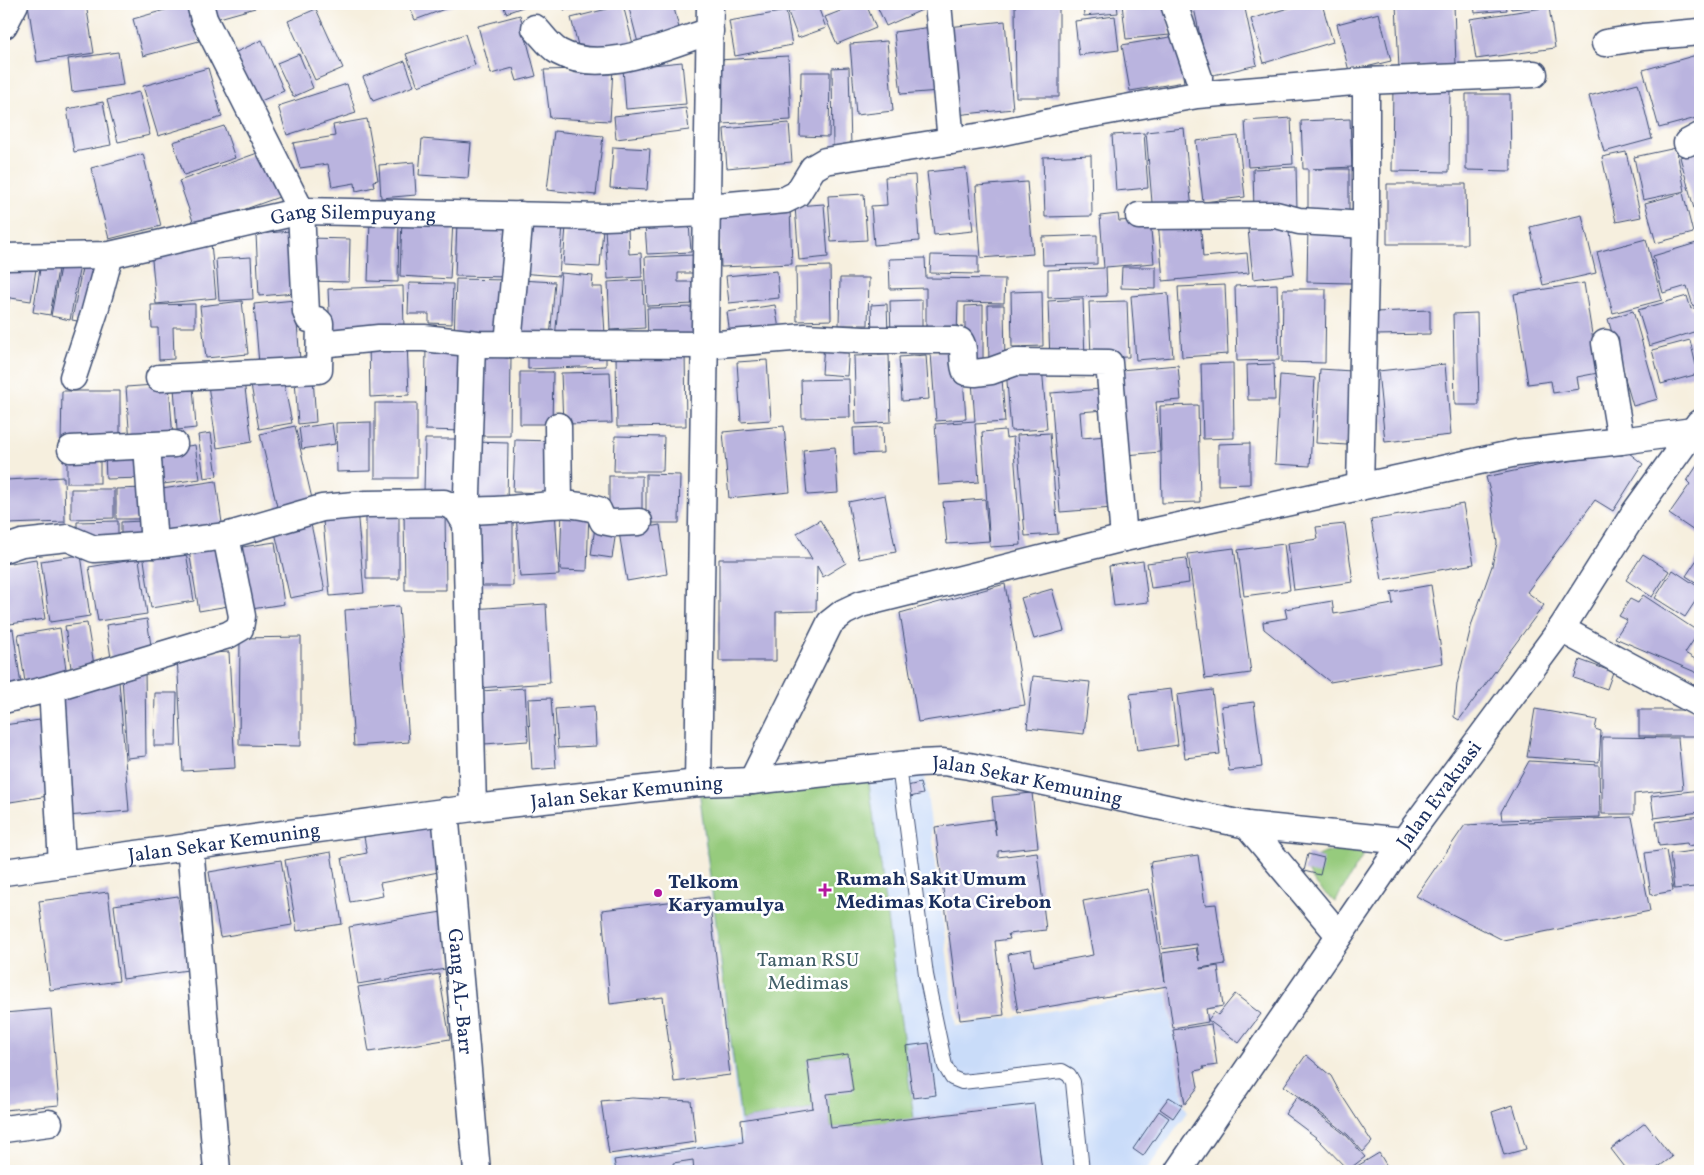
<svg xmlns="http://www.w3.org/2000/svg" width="1704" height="1175" font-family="Vollkorn,serif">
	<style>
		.built { fill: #c9dcf9 }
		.green { fill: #96cb7d; stroke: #587d6e }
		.building { fill: #bab4df }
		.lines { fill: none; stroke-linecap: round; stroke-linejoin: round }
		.service-casing { stroke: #3c4c71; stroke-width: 16 }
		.minor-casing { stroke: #3c4c71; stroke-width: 29 }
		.service { stroke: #fff; stroke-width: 14 }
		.minor { stroke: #fff; stroke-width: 26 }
		.poi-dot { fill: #b5179e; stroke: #fff; stroke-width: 2 }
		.labels { text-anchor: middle; stroke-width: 5; stroke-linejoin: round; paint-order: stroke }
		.street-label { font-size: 20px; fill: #1b2f5e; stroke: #fff }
		.poi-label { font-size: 20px; font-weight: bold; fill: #1b2f5e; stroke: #fff; text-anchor: start }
		.park-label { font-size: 20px; fill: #405e67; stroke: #fff }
	</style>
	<rect width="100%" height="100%" fill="#fff"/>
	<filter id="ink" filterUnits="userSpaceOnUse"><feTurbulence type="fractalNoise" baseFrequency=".02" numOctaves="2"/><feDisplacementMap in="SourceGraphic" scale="10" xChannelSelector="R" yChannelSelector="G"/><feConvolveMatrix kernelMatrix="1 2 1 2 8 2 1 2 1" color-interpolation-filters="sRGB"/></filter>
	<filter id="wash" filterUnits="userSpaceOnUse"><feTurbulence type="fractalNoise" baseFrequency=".0096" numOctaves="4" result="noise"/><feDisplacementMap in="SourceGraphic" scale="20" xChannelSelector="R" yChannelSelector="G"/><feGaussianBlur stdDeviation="1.12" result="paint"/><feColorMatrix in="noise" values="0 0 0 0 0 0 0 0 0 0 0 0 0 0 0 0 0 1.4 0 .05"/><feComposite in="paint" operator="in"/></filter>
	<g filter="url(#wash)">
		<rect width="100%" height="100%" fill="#f6efde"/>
		<polygon class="built" points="924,769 956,1026 1167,992 1184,1104 1188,1112 1146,1171 613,1171 611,1158 741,1139 698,788"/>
		<g class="green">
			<polygon points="868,776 914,1119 831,1128 827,1094 847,1054 807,1060 813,1108 741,1120 699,789"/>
			<path d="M1354,850L1364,854L1335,902C1323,892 1308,880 1307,863C1321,851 1336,850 1354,850Z"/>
		</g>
		<g id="blocks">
			<g class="building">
				<polygon points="28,4 86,4 94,53 37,62"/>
				<polygon points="186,4 189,4 199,41 143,56 133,19"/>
				<polygon points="208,4 254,4 255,8 212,20"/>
				<polygon points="408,4 458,4 415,20"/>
				<polygon points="503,4 531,4 506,13"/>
				<polygon points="563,4 591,4 591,5 564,10"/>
				<polygon points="628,4 673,4 680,32 638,43"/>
				<polygon points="811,4 817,4 826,28 798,38 788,12"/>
				<polygon points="823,4 840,4 825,10"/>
				<polygon points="858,4 866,4 876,28 837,44 825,17"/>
				<polygon points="876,4 933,4 933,5 886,26"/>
				<polygon points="1015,4 1059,4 1059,97 1016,97"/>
				<polygon points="1083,4 1117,4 1118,13 1084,16"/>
				<polygon points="1122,4 1167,4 1170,35 1126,39"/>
				<polygon points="1193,4 1244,4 1257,65 1209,76"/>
				<polygon points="1302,4 1322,4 1333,42 1264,63 1251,19"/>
				<polygon points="1396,4 1454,4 1456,66 1399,69"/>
				<polygon points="1474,4 1506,4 1507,10 1475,13"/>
				<polygon points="1510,4 1543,4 1543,6 1511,9"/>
				<polygon points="623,5 633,44 581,57 571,18"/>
				<polygon points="1549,7 1555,48 1476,59 1470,19"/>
				<polygon points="316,9 343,68 315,80 288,21"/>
				<polygon points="786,11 792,45 735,56 729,21"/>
				<polygon points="1379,13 1391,61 1349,71 1337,24"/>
				<polygon points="520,15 536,76 517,81 513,68 491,74 478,26"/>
				<polygon points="1115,16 1119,50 1079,55 1075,21"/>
				<polygon points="1005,21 1013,109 956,115 948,27"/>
				<polygon points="932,27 939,91 901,94 894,32"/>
				<polygon points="465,34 475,65 418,86 406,54"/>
				<polygon points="1176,36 1184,82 1130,91 1122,45"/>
				<polygon points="262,40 284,91 256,103 234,53"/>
				<polygon points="887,41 893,111 856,115 850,44"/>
				<polygon points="118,52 123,85 72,92 68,59"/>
				<polygon points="299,54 313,88 293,97 277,63"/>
				<polygon points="1700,54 1700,117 1659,128 1643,70"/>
				<polygon points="788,56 791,120 722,124 718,60"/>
				<polygon points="405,61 414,86 373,101 363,77"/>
				<polygon points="682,62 686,104 626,109 623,68"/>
				<polygon points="849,67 851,148 833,149 832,68"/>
				<polygon points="208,68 222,117 158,136 143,86"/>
				<polygon points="613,68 610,121 550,118 544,70"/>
				<polygon points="801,72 830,72 829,137 800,136"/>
				<polygon points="1638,83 1652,139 1604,152 1589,96"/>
				<polygon points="347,84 356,113 287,135 278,106"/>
				<polygon points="1393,85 1450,86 1449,172 1392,171"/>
				<polygon points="139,92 150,135 118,142 107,100"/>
				<polygon points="1466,94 1510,94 1511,171 1466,170"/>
				<polygon points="103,102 111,145 74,152 67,109"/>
				<polygon points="686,108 689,130 616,139 614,116"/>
				<polygon points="1291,118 1293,164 1248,167 1245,121"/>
				<polygon points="367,119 378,180 373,181 374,187 356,191 355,183 332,187 328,164 300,168 293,143 335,136 333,125"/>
				<polygon points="1350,119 1352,167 1312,169 1349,169 1349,218 1308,218 1308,169 1303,169 1301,121"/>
				<polygon points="789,123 792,162 727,168 724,129"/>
				<polygon points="224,126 235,158 184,175 173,142"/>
				<polygon points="1184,128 1192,210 1153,214 1146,132"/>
				<polygon points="554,131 603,136 596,195 547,190"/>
				<polygon points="1144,133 1148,188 1116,191 1112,135"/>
				<polygon points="1238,136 1245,197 1203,202 1196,141"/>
				<polygon points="422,139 471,143 468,178 419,175"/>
				<polygon points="613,147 650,149 647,190 610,188"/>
				<polygon points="1676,148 1685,191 1643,200 1634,157"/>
				<polygon points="266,150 282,196 195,227 179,181"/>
				<polygon points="1700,151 1700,215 1696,216 1680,157"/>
				<polygon points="1626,152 1641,217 1616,222 1602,157"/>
				<polygon points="143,154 161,226 109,239 91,168"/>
				<polygon points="1091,155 1092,216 1045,217 1043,157"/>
				<polygon points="414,162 416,195 381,198 379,165"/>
				<polygon points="1296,167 1297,210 1254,212 1253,169"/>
				<polygon points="966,168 973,231 934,235 927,172"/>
				<polygon points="915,175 919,241 874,245 871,206 887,205 885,177"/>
				<polygon points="1027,182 1033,254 981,258 976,186"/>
				<polygon points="1387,184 1466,184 1467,244 1387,244"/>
				<polygon points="1683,193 1693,233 1656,243 1645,203"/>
				<polygon points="864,194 867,240 831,242 828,196"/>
				<polygon points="824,204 828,257 799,260 795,206"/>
				<polygon points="790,209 792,264 721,267 719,212"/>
				<polygon points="1118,214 1119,221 1150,219 1154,263 1106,267 1107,296 1048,298 1048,270 1104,268 1100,216"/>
				<polygon points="1582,215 1596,273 1543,285 1530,227"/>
				<polygon points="1200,217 1203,257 1247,253 1249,273 1163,281 1158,221"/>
				<polygon points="402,218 453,220 450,279 400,276"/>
				<polygon points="370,219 399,219 398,282 368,281"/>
				<polygon points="524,221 563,224 559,276 519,273"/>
				<polygon points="457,222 512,223 510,277 455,276"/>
				<polygon points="689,223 691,252 647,254 645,225"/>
				<polygon points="1288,224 1294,274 1253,279 1248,229"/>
				<polygon points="566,226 603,228 600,267 563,265"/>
				<polygon points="628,226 629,254 641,253 642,277 608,279 605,228"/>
				<polygon points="1308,226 1353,228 1351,283 1307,282"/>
				<polygon points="291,231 295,293 259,296 256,234"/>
				<polygon points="1097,235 1097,264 1043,265 1042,237"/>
				<polygon points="308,238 350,239 349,282 307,281"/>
				<polygon points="1646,239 1662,300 1613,313 1597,252"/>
				<polygon points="1700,242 1700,304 1693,306 1687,286 1663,293 1653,256"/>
				<polygon points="211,243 216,298 156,304 151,249"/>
				<polygon points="694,255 695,273 678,273 678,282 694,282 694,304 647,306 645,257"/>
				<polygon points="931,255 978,256 978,274 930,273"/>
				<polygon points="251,257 253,299 219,301 216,259"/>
				<polygon points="925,258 926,278 1005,279 1004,303 958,302 957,337 926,336 926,288 890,289 889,259"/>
				<polygon points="61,262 80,265 70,320 51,316"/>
				<polygon points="41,263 59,264 50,315 33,312"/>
				<polygon points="83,263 99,266 88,323 72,320"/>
				<polygon points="4,264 36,269 31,301 4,297"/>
				<polygon points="830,266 831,320 797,321 796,267"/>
				<polygon points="1122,267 1156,267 1156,289 1121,288"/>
				<polygon points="777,271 779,298 729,303 726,276"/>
				<polygon points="561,273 593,276 592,287 602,287 605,334 555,339"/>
				<polygon points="840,278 869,278 868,325 839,325"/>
				<polygon points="456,279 506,280 505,339 454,339"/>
				<polygon points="519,280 555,282 550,338 515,336"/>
				<polygon points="643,280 645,328 610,330 608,282"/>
				<polygon points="409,283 453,284 452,324 429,323 429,314 408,314"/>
				<polygon points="1584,283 1598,373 1577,377 1579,389 1553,393 1551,381 1528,384 1514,294"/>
				<polygon points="1277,284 1279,360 1237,361 1235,286"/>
				<polygon points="1225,285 1228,354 1182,357 1178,287"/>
				<polygon points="403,286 404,330 330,333 328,289"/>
				<polygon points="1283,289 1326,289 1325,363 1282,362"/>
				<polygon points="1042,291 1043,346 1012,347 1011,292"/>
				<polygon points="1168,293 1173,357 1136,360 1131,296"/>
				<polygon points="1687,296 1691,309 1700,306 1700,330 1649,346 1638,310"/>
				<polygon points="4,298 9,298 5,343 4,343"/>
				<polygon points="1083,299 1085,360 1050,362 1048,301"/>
				<polygon points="295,300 300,360 259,364 254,304"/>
				<polygon points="922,300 922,336 891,336 890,301"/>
				<polygon points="242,301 248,354 206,358 200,306"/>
				<polygon points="1127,301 1129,357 1091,358 1089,302"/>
				<polygon points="195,304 195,327 173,327 174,359 159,360 158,328 152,328 151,305"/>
				<polygon points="887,304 888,334 872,335 871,305"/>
				<polygon points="775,305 780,335 731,342 727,312"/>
				<polygon points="983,305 983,368 965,368 965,306"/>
				<polygon points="988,305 1004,305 1005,364 989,364"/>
				<polygon points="695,307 695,339 648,340 647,308"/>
				<polygon points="1430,310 1430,334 1375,335 1374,312"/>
				<polygon points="1633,311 1658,399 1633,406 1608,319"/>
				<polygon points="1477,313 1479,405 1455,405 1453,314"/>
				<polygon points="1690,340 1698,374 1661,384 1652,350"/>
				<polygon points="407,341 409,395 370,397 369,342"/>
				<polygon points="824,342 849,343 847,376 822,374"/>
				<polygon points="426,344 467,344 466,431 425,430"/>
				<polygon points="606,350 606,366 528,369 528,352"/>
				<polygon points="961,350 966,419 936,421 931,353"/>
				<polygon points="685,352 686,426 617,427 616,353"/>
				<polygon points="478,355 511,356 510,436 476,436"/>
				<polygon points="889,355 891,422 856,424 854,356"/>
				<polygon points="926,355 929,399 902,401 899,357"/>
				<polygon points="767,360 771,420 741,422 737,362"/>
				<polygon points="1233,363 1234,438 1203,439 1201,364"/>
				<polygon points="1274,364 1275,400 1248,400 1247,365"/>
				<polygon points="1445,364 1451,435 1385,442 1378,371"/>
				<polygon points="1178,365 1181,400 1156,402 1160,452 1126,455 1120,370"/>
				<polygon points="1042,366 1047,429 1011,431 1006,369"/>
				<polygon points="1320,369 1352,371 1347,445 1316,443"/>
				<polygon points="520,372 553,372 552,424 520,424"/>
				<polygon points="610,372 612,423 563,424 561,373"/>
				<polygon points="1280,375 1315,378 1310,466 1275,464"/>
				<polygon points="313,377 316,422 298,424 295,379"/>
				<polygon points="1002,378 1005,422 975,424 979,482 939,485 935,424 975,421 972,381"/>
				<polygon points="283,379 292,423 259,429 251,385"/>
				<polygon points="849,379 850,417 802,418 801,380"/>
				<polygon points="244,381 252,442 217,448 208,385"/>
				<polygon points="169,384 173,439 130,442 126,387"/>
				<polygon points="193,386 196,428 177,430 174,387"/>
				<polygon points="1102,389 1104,410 1080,412 1082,438 1107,436 1113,508 1060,512 1051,393"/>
				<polygon points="62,391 120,391 120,443 61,443"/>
				<rect x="375" y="403" width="42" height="75"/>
				<polygon points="1198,405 1200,502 1162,503 1160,406"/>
				<polygon points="371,422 371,471 337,472 336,423"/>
				<polygon points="332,423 335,444 302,449 299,428"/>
				<polygon points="295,426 313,503 278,511 260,434"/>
				<polygon points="784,426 790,492 729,498 723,432"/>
				<polygon points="882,427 883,453 854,454 853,428"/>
				<polygon points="1005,430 1006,438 1013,437 1021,545 990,547 982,432"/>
				<polygon points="211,433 217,476 204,478 198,435"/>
				<polygon points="1050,433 1058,534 1025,536 1017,435"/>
				<polygon points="615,436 664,437 663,471 614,471"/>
				<polygon points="425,439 464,439 463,495 424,494"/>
				<polygon points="515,440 553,441 551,493 513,492"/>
				<polygon points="474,442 508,443 507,504 473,503"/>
				<polygon points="1250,443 1250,484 1218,485 1218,444"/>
				<polygon points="195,445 200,479 156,485 152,451"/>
				<polygon points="835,447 838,493 807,495 803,450"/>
				<rect x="67" y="451" width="33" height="32"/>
				<polygon points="144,453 144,478 106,479 105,454"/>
				<polygon points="1629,453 1643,464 1613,511 1595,500 1527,592 1544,605 1459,720 1454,717 1457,684 1472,623 1492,566 1497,543 1491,495 1486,477 1546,464"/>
				<polygon points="1700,461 1700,535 1669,514 1690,484 1687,481"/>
				<polygon points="646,474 680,475 679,523 646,523"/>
				<rect x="609" y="476" width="33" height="40"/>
				<polygon points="64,477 65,522 8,524 6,480"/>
				<polygon points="216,481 223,530 162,539 155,490"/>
				<polygon points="146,488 147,519 116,519 116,489"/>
				<polygon points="71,489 114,489 114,518 71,519"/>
				<polygon points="885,495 896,552 859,559 848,502"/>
				<polygon points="985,499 989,541 947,544 943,502"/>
				<polygon points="1463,504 1474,564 1382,580 1371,520"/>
				<polygon points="357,508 364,593 330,596 322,510"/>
				<polygon points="555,509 559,575 520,577 516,511"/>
				<polygon points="562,509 589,509 587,571 560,570"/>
				<polygon points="366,510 399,511 399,579 366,579"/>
				<polygon points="445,511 446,590 405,590 404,512"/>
				<polygon points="513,513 513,586 470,586 470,514"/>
				<polygon points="820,520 846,563 823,577 817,566 816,611 776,612 776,661 719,661 719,559 812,559 797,533"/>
				<polygon points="118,521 118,539 77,539 77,522"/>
				<polygon points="143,521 144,540 121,540 121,522"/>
				<polygon points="311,524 325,591 290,598 275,532"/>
				<polygon points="1345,524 1353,582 1294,590 1288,543 1318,539 1316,527"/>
				<polygon points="660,525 667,574 627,581 619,532"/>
				<polygon points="595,527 616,531 612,558 591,555"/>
				<polygon points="223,540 234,605 199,611 188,545"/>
				<polygon points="275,542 284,604 245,610 236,548"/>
				<polygon points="1284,544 1290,590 1244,596 1238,550"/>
				<polygon points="185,546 194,601 151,608 143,553"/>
				<polygon points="1234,548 1251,673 1205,679 1188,554"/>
				<polygon points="1643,554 1669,571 1652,597 1626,580"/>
				<polygon points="81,555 90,616 50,622 41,561"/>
				<polygon points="1700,555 1700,585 1686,576"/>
				<polygon points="1186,558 1189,583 1151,588 1147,563"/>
				<polygon points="36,559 45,619 10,624 4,586 4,564"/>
				<polygon points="139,559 147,614 98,621 89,567"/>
				<polygon points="1143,561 1148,602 1114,606 1109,566"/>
				<polygon points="1673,570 1700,588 1700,594 1685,617 1655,598"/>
				<polygon points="1005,584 1025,705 918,722 900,613"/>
				<polygon points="1431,585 1443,663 1330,682 1264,629 1263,622 1287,618 1285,609 1332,601 1334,614 1393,604 1391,592"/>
				<polygon points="1052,589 1064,631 1034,639 1021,598"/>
				<polygon points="1643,595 1699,632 1685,653 1700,662 1700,674 1615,638 1627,620 1619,616 1630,599 1638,603"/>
				<polygon points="546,604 550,683 477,688 472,609"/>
				<polygon points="399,606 409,742 354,746 345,610"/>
				<polygon points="147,619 152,652 111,658 106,625"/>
				<polygon points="87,623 94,665 71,668 65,626"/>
				<polygon points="60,628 67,676 25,682 18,635"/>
				<polygon points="13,629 21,685 4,687 4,630"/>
				<polygon points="301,637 301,746 239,745 240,638"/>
				<polygon points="229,652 235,768 183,771 177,655"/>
				<polygon points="1580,660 1613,672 1607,689 1574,678"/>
				<polygon points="145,669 146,756 127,758 122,676"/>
				<polygon points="1033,676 1090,682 1084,734 1027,728"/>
				<polygon points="119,681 129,811 67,816 57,693"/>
				<polygon points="525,688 528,741 484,744 481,691"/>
				<polygon points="1171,689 1178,745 1137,751 1130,694"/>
				<polygon points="1212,690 1220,754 1185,758 1177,695"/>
				<polygon points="155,693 177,693 176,746 154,746"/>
				<polygon points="551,698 556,768 532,770 528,699"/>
				<polygon points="1254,702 1262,767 1229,771 1221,706"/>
				<polygon points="594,706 596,746 558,748 555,709"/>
				<polygon points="1535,709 1597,720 1595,729 1601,731 1599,762 1527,757"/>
				<rect x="1639" y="710" width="61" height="26"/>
				<polygon points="47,719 54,795 4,803 4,725"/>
				<polygon points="1602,737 1678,738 1683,789 1634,794 1634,814 1602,814"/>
				<polygon points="1529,761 1599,765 1600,817 1502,820 1501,812"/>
				<polygon points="920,783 923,794 910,797 907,786"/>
				<polygon points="1700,790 1700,812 1654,818 1651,796"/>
				<polygon points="1032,793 1038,847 998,851 998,857 1037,852 1046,930 1008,934 1010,939 995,941 1004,1015 960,1020 935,827 993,819 996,836 992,797"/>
				<polygon points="1700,816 1700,844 1688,846 1687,843 1659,846 1656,822"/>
				<polygon points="1632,817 1650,911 1503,940 1416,896 1465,825"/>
				<polygon points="435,823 444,871 380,883 383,896 350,902 342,858 367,853 364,837"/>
				<polygon points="1666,850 1673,891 1651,895 1645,853"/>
				<polygon points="1700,850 1700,889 1695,890 1695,887 1674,889 1670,854"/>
				<polygon points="331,852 342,924 297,931 285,860"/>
				<polygon points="1308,854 1324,858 1320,875 1304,871"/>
				<polygon points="1198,855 1205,905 1216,904 1225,964 1200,968 1200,969 1218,966 1223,1006 1206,1009 1208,1022 1173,1028 1167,986 1018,1012 1008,954 1031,950 1034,966 1093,955 1083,901 1149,889 1165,982 1162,953 1196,948 1199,961 1197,944 1162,949 1150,862"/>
				<polygon points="281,860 292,925 220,937 209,872"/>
				<polygon points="108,892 119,981 50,990 39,901"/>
				<polygon points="178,896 188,970 123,979 114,905"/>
				<polygon points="709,897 730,1075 674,1082 663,997 610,1004 602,910"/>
				<polygon points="442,912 451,968 358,984 349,927"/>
				<polygon points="439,974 450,1039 369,1052 358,987"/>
				<polygon points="1235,994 1261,1014 1239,1043 1208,1020 1214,1012 1218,1015"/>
				<polygon points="51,1009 59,1105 4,1110 4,1013"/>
				<polygon points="1211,1024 1217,1065 1203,1067 1204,1069 1195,1071 1198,1087 1185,1104 1173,1030"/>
				<polygon points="929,1043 936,1095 913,1098 906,1046"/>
				<polygon points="848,1054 853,1091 827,1094 831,1128 1034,1104 1042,1171 694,1171 693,1160 673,1163 674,1171 616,1171 614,1160 743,1142 741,1120 813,1108 807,1060"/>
				<polygon points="1306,1055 1331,1076 1339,1091 1372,1142 1363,1152 1348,1135 1331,1121 1284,1086"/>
				<polygon points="1169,1097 1182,1105 1173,1118 1160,1109"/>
				<polygon points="1297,1097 1347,1136 1365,1157 1348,1170 1317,1138 1285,1114"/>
				<polygon points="632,1098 691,1101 696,1142 609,1154 601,1101"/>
				<polygon points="1513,1105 1526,1149 1504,1155 1492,1112"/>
				<polygon points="1159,1111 1169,1118 1143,1156 1133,1149"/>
				<polygon points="1645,1123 1672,1157 1653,1171 1628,1171 1611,1149"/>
				<polygon points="1379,1153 1390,1171 1349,1171"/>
			</g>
		</g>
	</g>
	<g filter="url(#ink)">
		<use href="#blocks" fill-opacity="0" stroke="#3c4c71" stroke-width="1"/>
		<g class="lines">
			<g class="service-casing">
				<polyline id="service" points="899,766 926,975 945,1066 952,1078 962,1082 1062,1071 1069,1075 1073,1082 1082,1171"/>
			</g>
			<g class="minor-casing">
				<g id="minor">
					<polyline points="938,4 951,141"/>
					<polyline points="1174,4 1199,78"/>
					<polyline points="4,25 15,4"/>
					<path d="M535,28C542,35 550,47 559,52C602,76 667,45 710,31"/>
					<polyline points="1605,43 1643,37 1700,32"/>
					<polyline points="1366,81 1534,74"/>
					<polyline points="1687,143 1700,136"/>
					<polyline points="708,207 785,200 797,194 813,168 825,161 988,135 1070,118 1197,95 1366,81 1366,225 1360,487"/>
					<polyline points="1139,216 1276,215 1299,221 1366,225"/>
					<path id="s1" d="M4,257L110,255L301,211L605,217L708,213"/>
					<polyline points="1605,343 1621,441"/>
					<path d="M320,344L379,338H424L478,344L706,345L805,337L864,340H955L960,341C966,349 961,362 966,372L975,373L991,371L1016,362L1109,363L1124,538"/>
					<polyline points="508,344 520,215"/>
					<polyline points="73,377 94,314 110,255"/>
					<polyline points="159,378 319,370 320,323 317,320 309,319 306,312 301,211 204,19 200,4"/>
					<polyline points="558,426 559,504"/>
					<polyline points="147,445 154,545"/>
					<polyline points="71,449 174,444"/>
					<path d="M467,511C485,510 503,510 521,508C549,505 570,501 598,510L603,521L613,523L639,522"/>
					<polyline points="466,524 472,344"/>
					<polyline points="4,549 22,543 68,538 94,549 163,544 226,536 322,508 366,504 444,503 457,509 466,524 473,808"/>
					<polyline points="1561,629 1700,704"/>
					<polyline points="52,688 228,635 240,628 242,616 226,536"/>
					<polyline points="4,700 52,688 62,864"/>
					<polyline points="752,781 830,623 844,612 861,604 1124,538 1516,453 1621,441 1700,430"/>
					<polyline points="698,783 710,4"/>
					<path id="s2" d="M445,811L477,1171"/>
					<polyline points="1247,825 1339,935"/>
					<polyline points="190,846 217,1171"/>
					<path id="s3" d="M4,872L473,808L698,783L752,781L918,763L943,762L969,766L1247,825L1404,841"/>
					<polyline points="4,1129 49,1123"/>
					<path id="s4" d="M1178,1171L1404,841L1561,629L1635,512L1699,423"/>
				</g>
			</g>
			<use href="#service" class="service"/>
			<use href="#minor" class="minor"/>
		</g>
	</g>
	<g class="poi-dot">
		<path d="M822.5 882.5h5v5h5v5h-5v5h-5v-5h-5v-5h5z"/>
		<circle cx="658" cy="893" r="5"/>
	</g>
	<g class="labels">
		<g class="street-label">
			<text dy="7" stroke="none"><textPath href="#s1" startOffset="354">Gang Silempuyang</textPath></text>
			<text dy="7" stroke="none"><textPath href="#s3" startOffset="1032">Jalan Sekar Kemuning</textPath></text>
			<text dy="7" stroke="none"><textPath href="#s3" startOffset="628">Jalan Sekar Kemuning</textPath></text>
			<text dy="7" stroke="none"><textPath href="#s4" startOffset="458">Jalan Evakuasi</textPath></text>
			<text dy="7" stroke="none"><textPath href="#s3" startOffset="222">Jalan Sekar Kemuning</textPath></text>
			<text dy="7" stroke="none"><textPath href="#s2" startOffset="181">Gang AL- Barr</textPath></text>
		</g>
		<g class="poi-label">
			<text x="836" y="885">Rumah Sakit Umum<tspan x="836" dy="23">Medimas Kota Cirebon</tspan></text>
			<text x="668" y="888">Telkom<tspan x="668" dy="23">Karyamulya</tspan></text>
		</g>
		<g class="park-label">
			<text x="808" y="966">Taman RSU<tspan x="808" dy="23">Medimas</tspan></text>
		</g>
	</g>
	<rect width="1704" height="1175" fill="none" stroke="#fff" stroke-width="20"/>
</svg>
